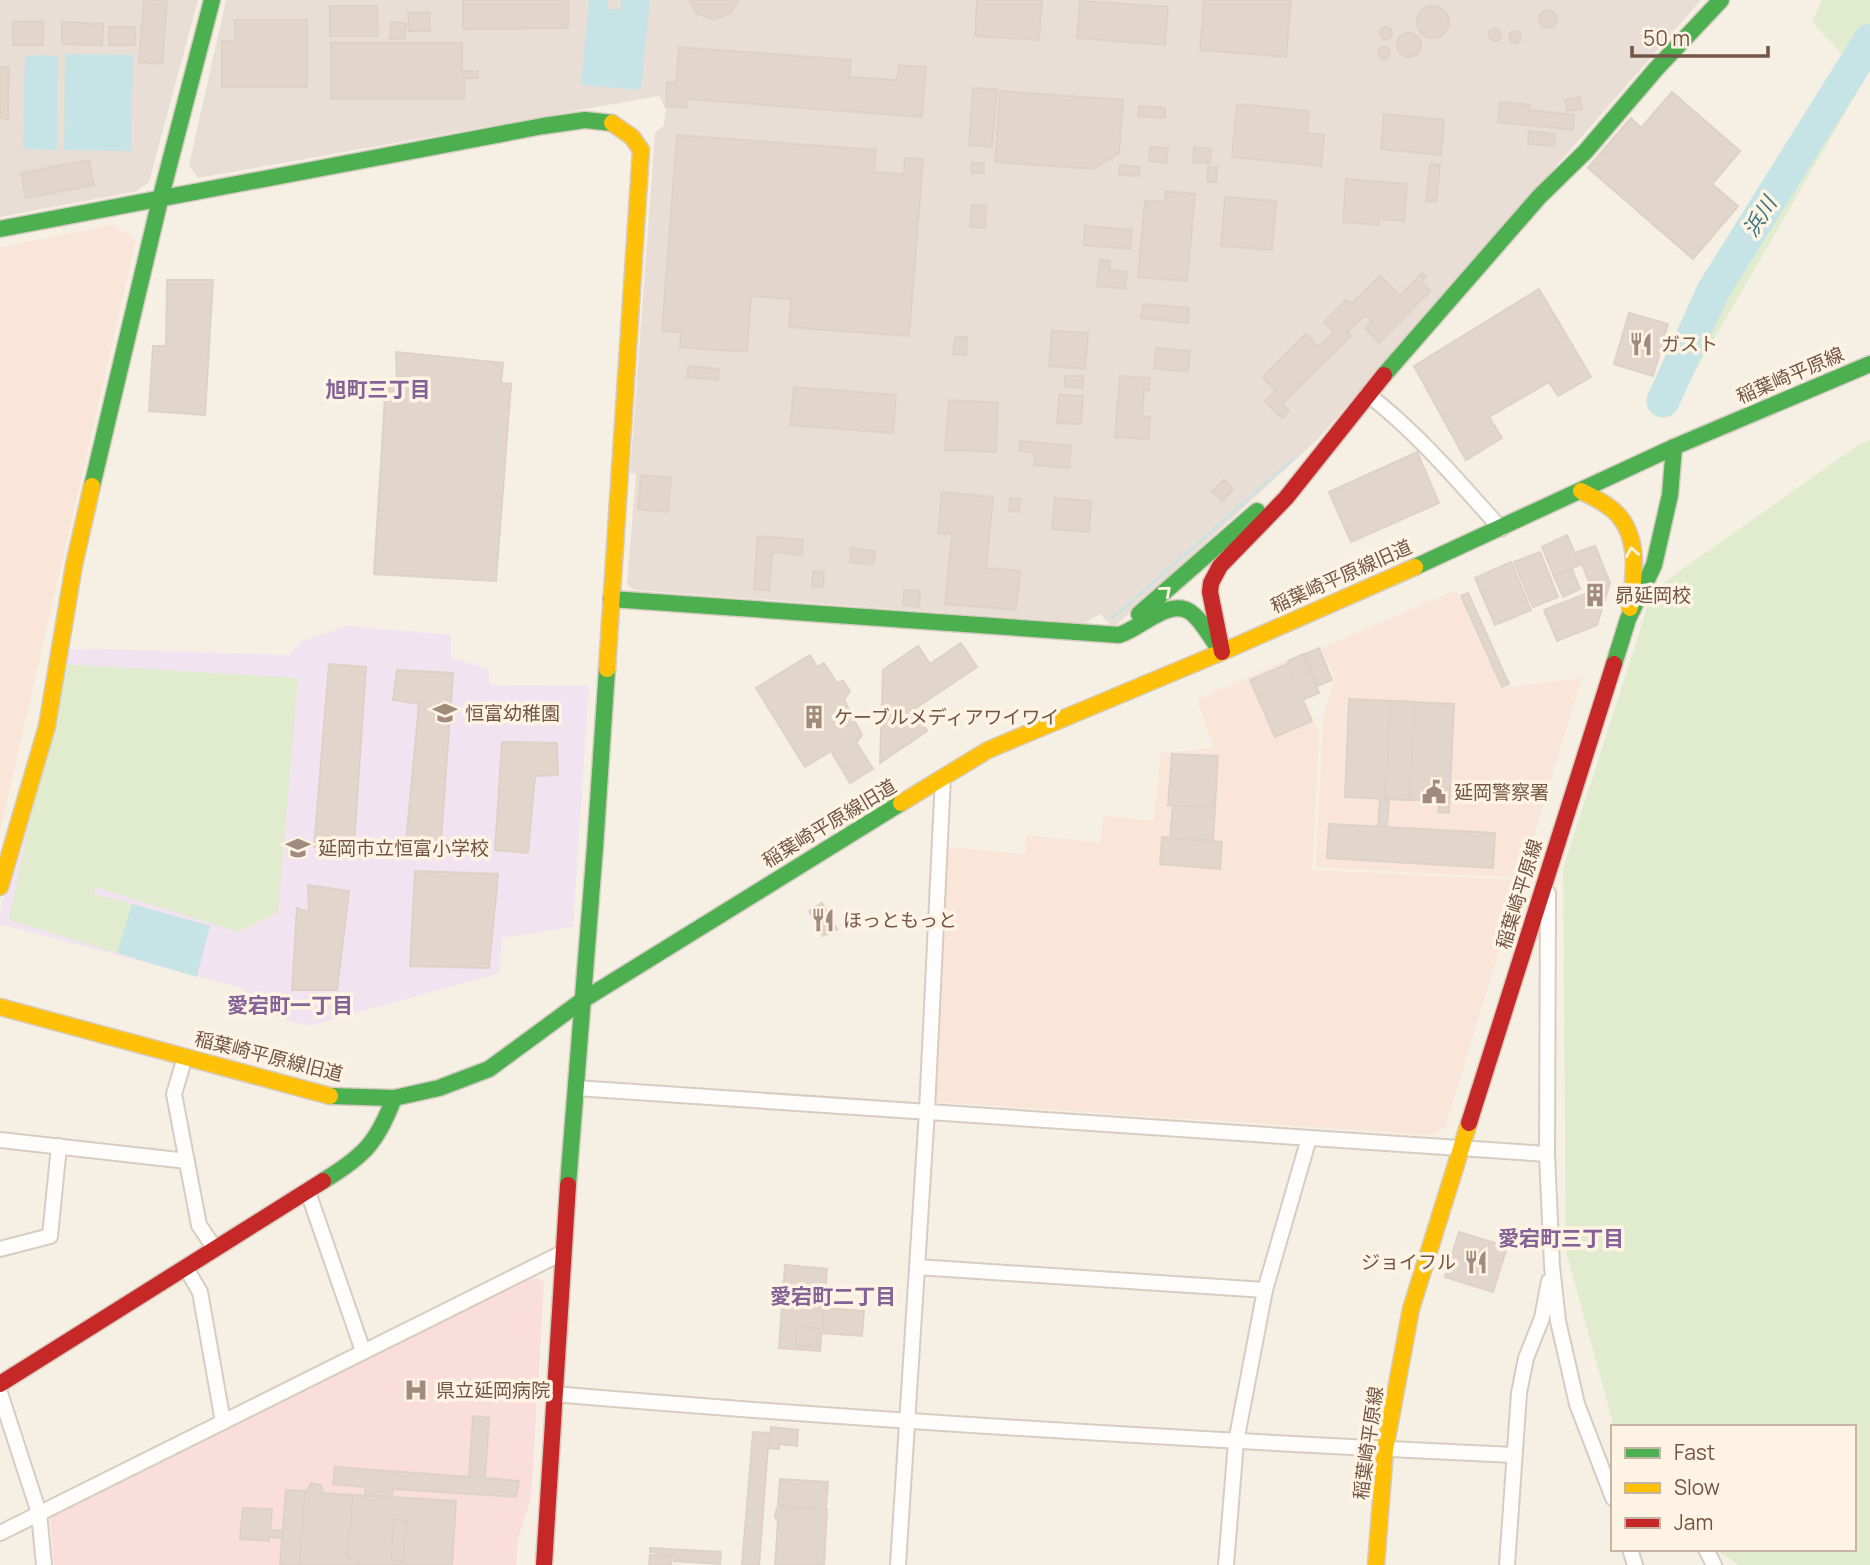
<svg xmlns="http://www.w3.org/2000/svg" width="1870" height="1565" font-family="Manrope,'Noto Sans JP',sans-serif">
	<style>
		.commercial { fill: #fae6d9 }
		.industrial { fill: #e8ded5 }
		.education { fill: #f1e3ef }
		.medical { fill: #f9dedc }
		.green { fill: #e1ecce }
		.water { fill: #c6e3e5 }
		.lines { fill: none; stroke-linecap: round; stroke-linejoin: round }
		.river { stroke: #c6e3e5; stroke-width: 33 }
		.building { fill: #e2d6cc; stroke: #ded2c7; stroke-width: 2 }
		.street-casing { stroke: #d7ccc2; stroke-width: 18 }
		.fast-casing { stroke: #d6cbc1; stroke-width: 19 }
		.slow-casing { stroke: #d6cbc1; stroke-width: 19 }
		.jam-casing { stroke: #d6cbc1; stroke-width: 19 }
		.street { stroke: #fefdfb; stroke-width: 14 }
		.fast { stroke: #4caf50; stroke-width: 16 }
		.slow { stroke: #ffc107; stroke-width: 16 }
		.jam { stroke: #c62828; stroke-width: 16 }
		.oneway { stroke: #fff4e4 }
		.labels { text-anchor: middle; stroke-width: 7; stroke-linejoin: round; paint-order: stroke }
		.poi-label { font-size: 19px; fill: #725545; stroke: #fff4e4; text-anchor: start }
		.street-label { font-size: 19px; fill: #725545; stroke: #fff4e4 }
		.water-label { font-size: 21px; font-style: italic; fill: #3c7580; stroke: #fff4e4 }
		.neighbourhood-label { font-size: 21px; font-weight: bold; fill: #846196; stroke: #fff4e4 }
	</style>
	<rect width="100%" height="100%" fill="#f6efe4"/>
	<g class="commercial">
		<polygon points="113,225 136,240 0,831 0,247"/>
		<polygon points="1456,590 1501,688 1582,678 1521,878 1316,867 1323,718 1335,678 1321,648"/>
		<polygon points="1287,660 1319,733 1312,870 1521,880 1445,1128 1431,1135 938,1102 931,1091 944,847 1025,854 1026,835 1101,843 1103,816 1154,821 1161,753 1214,748 1197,700"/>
	</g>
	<g class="industrial">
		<polygon points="0,0 198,0 149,182 137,191 0,217"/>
		<polygon points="226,0 1701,0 1317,440 1113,628 1100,614 1085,623 634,590 627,584 636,474 630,473 655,133 664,125 666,110 659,96 198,178 189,165"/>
	</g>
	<polygon class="education" points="346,626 451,635 451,658 488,669 490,685 589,686 573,927 502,938 499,973 309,1026 241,1007 245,989 0,924 0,913 35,783 66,650 92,649 291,655 300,642"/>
	<polygon class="medical" points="529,1273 544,1282 531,1498 518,1539 516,1565 54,1565 50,1517 52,1511"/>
	<g class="green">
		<polygon points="1822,0 1870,0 1870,70 1681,396 1668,398 1692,326 1843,55 1812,22"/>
		<polygon points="1870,440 1870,1565 1737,1565 1737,1563 1714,1549 1854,1549 1854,1427 1614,1427 1566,1251 1563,869 1653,590 1857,446"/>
		<polygon points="62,664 298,678 278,912 239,932 95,887 94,894 132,904 117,953 9,920"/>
	</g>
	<g class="water">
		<polygon points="589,0 608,0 608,9 620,10 621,0 650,0 641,90 581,85"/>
		<polygon points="65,54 133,55 131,151 64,150"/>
		<polygon points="25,55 58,56 57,150 23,149"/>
		<polygon points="1294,457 1295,459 1112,620 1110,619"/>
		<polygon points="132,904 210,926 197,977 117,953"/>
	</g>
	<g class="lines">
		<polyline class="river" points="1663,401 1713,291 1870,40"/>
	</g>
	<g class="building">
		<polygon points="144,0 167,0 162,64 139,62"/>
		<polygon points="463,0 568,0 568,28 463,29"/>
		<polygon points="689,0 739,0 730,14 713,19 697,14"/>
		<polygon points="977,0 1042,0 1039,40 975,36"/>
		<polygon points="1204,0 1291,0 1286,57 1200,50"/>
		<polygon points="1080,1 1168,7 1165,45 1077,38"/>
		<polygon points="330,6 377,6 378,36 330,36"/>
		<circle cx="1433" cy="22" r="16"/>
		<circle cx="1548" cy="19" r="9"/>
		<polygon points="429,12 430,31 409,31 408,13"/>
		<polygon points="235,20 307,20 307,87 222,87 222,41 235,41"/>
		<polygon points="43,21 43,45 13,45 13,22"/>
		<polygon points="62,22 103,24 102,45 62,44"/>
		<polygon points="391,22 406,23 405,39 390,39"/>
		<circle cx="1386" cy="33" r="6"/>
		<rect x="109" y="27" width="26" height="18"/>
		<circle cx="1495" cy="35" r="6"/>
		<circle cx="1515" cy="37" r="6"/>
		<circle cx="1409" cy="45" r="12"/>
		<polygon points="331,43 462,43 462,71 478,71 478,78 464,78 464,99 331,99"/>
		<circle cx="1384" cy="53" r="6"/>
		<polygon points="679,47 851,60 849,77 897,80 899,65 926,67 922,117 688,99 687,108 666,106 667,83 676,83"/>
		<polygon points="0,67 9,67 8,119 0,118"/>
		<polygon points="973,88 997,89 992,147 969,145"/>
		<polygon points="1000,91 1123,100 1119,153 1093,169 995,162"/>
		<polygon points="1672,92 1740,151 1712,184 1738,206 1693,259 1588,168 1631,118 1641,128"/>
		<polygon points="1579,97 1582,109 1567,111 1565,100"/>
		<polygon points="1500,102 1530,105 1530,110 1574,115 1573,130 1498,122"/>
		<polygon points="1237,104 1309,111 1307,133 1324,135 1321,166 1232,157"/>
		<polygon points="1139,106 1165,108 1165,118 1138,116"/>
		<polygon points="1384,114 1444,120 1441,155 1381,149"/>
		<polygon points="1529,131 1555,134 1554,146 1528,144"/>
		<polygon points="677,135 876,150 874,172 904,174 905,158 923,159 909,336 789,327 791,299 751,296 747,352 680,347 681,332 662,331"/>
		<polygon points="1150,147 1168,148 1166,163 1149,161"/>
		<polygon points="1194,147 1211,149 1210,164 1193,162"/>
		<polygon points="89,160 94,185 26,198 21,173"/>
		<rect x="972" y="163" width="12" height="10"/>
		<polygon points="1430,164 1440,165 1436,202 1426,201"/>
		<polygon points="1120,165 1140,167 1139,176 1119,175"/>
		<polygon points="1208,167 1217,167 1216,182 1207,182"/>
		<polygon points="1346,179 1407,184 1404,221 1379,219 1379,225 1343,222"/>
		<polygon points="1166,191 1195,194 1187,281 1138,277 1145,201 1165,202"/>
		<polygon points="1225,197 1276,201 1272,250 1221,246"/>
		<polygon points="972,205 986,206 985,228 970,227"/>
		<polygon points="1085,226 1132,230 1130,249 1084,245"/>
		<polygon points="1100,260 1110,261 1109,270 1127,272 1125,289 1097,286"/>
		<polygon points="1422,273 1426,277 1421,281 1430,291 1379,343 1365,328 1372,321 1365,315 1347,332 1351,336 1282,404 1289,411 1282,418 1265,401 1276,391 1263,377 1306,334 1318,347 1334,332 1324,322 1346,300 1352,303 1380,276 1400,296"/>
		<polygon points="167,280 213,280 205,415 149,411 153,346 166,346"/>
		<polygon points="1539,289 1591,377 1558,396 1549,382 1489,417 1502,438 1466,460 1414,366"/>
		<polygon points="1143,304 1189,308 1188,323 1141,318"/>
		<polygon points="1629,313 1668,324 1653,376 1614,364"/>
		<polygon points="1052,331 1088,333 1085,369 1049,366"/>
		<polygon points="955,337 967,337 966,355 953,354"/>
		<polygon points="1156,348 1190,351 1188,372 1154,368"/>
		<polygon points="396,352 503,363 501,383 511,384 496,581 374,574 386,381 397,381"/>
		<polygon points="688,366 719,369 718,380 687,377"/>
		<polygon points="1065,376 1083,376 1083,388 1065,387"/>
		<polygon points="1120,376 1150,378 1149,390 1144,390 1142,416 1150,417 1149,439 1115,437"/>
		<polygon points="794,387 896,395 893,433 790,425"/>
		<polygon points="1059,395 1083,396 1081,424 1057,423"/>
		<polygon points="949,400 998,403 996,452 945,450"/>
		<polygon points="1020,441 1071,446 1069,468 1034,465 1035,453 1019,451"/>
		<polygon points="1417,452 1439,503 1351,542 1329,492"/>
		<polygon points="641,475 671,478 668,512 638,509"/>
		<polygon points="1224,480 1233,489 1222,501 1212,491"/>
		<polygon points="942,492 993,497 986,568 1020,571 1016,610 945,604 952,534 938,533"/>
		<polygon points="1010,498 1020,499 1019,512 1009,511"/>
		<polygon points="1055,498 1091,501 1089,532 1052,529"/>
		<polygon points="1567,535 1580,565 1554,576 1542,547"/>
		<polygon points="758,536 803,540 802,555 772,552 769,590 754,589"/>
		<polygon points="1595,546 1610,583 1597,625 1557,641 1544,610 1593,591 1577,552"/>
		<polygon points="851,548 875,551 873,565 850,562"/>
		<polygon points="1540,552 1558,597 1533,607 1514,562"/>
		<polygon points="1511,562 1531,610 1495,625 1475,578"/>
		<polygon points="1572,569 1580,589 1563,597 1554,576"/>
		<polygon points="813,571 824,572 823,587 812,586"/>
		<polygon points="904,590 920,591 919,607 903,605"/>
		<polygon points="1468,593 1509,684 1502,687 1461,596"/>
		<polygon points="961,643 977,667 913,710 927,731 880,763 883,670 918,646 930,664"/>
		<polygon points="1319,648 1332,680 1318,686 1305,654"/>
		<polygon points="1303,654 1319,693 1305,699 1288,661"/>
		<polygon points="810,655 817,667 824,663 837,683 843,681 850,691 844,700 862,735 856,742 873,769 850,783 831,751 805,767 756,688"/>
		<polygon points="329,664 366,667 354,844 314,847"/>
		<polygon points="1287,664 1312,721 1275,737 1250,680"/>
		<polygon points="397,670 453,673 440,854 405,853 419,704 393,700"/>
		<polygon points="1349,699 1454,704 1449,813 1438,812 1439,801 1345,797"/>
		<polygon points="1391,701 1415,702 1409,800 1385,799"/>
		<polygon points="502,742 557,743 558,775 535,776 528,853 495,850"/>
		<polygon points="1172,754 1218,756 1215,808 1168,805"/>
		<polygon points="1380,799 1389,799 1387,827 1378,827"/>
		<polygon points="1173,805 1215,808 1213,841 1170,838"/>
		<polygon points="1329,824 1495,833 1493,868 1327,858"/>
		<polygon points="1162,837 1222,842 1220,869 1160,864"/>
		<polygon points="415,871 498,874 489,968 410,966"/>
		<polygon points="308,885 349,891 337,990 292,990 297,908 309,912"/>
		<polygon points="822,903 837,929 823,936 809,911"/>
		<polygon points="1459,1232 1507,1247 1493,1292 1445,1277"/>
		<polygon points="785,1265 827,1269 820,1351 779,1348"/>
		<polygon points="824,1308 864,1311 862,1336 822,1333"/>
		<polygon points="797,1327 819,1329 817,1347 796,1345"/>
		<polygon points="473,1416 489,1418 485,1478 469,1477"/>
		<polygon points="771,1427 798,1430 797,1446 779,1444 779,1449 770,1448"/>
		<polygon points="753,1432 769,1433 759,1565 742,1565"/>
		<polygon points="335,1467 485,1478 519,1481 516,1497 393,1489 392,1497 365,1495 365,1487 333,1484"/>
		<polygon points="780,1479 828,1482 826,1508 778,1505"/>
		<polygon points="311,1483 321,1485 323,1493 456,1501 452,1565 280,1565 286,1490 307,1491"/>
		<polygon points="305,1492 353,1496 347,1559 356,1559 360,1565 299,1565"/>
		<polygon points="780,1507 827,1510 824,1565 775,1565 778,1522 775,1516 777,1508"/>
		<polygon points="243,1508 272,1509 270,1530 283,1531 282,1538 269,1537 269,1541 240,1539"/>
		<polygon points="394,1520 407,1521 403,1561 391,1560"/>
		<polygon points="650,1548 721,1552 720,1564 674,1561 675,1556 656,1554 656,1552 650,1552"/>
		<polygon points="650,1555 672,1556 671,1565 649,1565"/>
	</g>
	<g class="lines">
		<g class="street-casing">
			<g id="street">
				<path d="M1367,394C1415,430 1461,484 1501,529"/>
				<polyline points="1548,893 1547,1154 1552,1266 1558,1321 1577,1404 1613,1498"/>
				<polyline points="185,1057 174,1094 199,1225 215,1249"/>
				<polyline points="576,1088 1547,1154"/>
				<polyline points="0,1140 187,1161"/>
				<polyline points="308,1192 363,1351"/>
				<polyline points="0,1249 50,1236 59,1146"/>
				<polyline points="917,1267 1265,1290"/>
				<polyline points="186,1268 200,1292 223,1422"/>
				<polyline points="0,1393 39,1513 44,1565"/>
				<path d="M553,1394C873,1421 1193,1440 1514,1455"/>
				<polyline points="0,1533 562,1253"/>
				<polyline points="1630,1549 1635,1565"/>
				<polyline points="1706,1549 1714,1565"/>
				<polyline points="898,1565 927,1111 943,777"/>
				<polyline points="1226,1565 1236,1442 1265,1290 1309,1138"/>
				<polyline points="1507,1565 1519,1393 1526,1358 1542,1318 1549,1281"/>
			</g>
		</g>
		<g class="fast-casing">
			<g id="fast">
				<polyline points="0,229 543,126 585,120 612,123"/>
				<polyline points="1384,375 1539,197 1585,152 1656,69 1721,0"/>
				<polyline points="92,486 160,200 212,0"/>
				<polyline points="1415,567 1674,447"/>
				<path d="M611,599L1119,635C1142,628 1172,594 1194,615C1204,624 1210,637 1218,647"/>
				<polyline points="1139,614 1257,511"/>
				<polyline points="1614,664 1628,619 1654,565 1670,495 1674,447 1870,364"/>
				<polyline points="330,1096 394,1098 439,1088 489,1069 583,1000 901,803"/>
				<path d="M323,1181C364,1156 377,1143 394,1098"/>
				<polyline points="568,1185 595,847 607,669"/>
			</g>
		</g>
		<g class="slow-casing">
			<g id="slow">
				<path d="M1581,491C1594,498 1609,504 1619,516C1640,541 1634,578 1630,608"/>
				<polyline points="607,669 641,150 632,137 612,123"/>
				<polyline points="901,803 988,750 1222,652 1415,567"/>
				<polyline points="0,887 47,726 74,565 92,486"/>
				<polyline points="0,1007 330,1096"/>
				<polyline points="1376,1565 1385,1449 1411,1309 1469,1123"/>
			</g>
		</g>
		<g class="jam-casing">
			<g id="jam">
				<polyline points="1222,652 1210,592 1211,583 1220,566 1286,498 1384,375"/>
				<polyline points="1469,1123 1614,664"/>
				<polyline points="0,1384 323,1181"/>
				<polyline points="544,1565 568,1185"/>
			</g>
		</g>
		<use href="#street" class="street"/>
		<use href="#fast" class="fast"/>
		<use href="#slow" class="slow"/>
		<use href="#jam" class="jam"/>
	</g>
	<defs><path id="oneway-chevron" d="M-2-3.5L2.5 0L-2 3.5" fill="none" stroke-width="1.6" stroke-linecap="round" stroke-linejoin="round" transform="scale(1.75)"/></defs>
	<g class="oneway">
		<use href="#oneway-chevron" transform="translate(1632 552) rotate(-100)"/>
		<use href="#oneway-chevron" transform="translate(1166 591) rotate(-41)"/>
	</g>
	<defs>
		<g id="restaurant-bare" transform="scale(1.89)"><path d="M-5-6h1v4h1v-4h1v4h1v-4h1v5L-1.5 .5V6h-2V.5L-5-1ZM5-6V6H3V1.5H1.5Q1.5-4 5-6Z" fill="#a08b7d" stroke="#fff4e4" stroke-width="2.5" paint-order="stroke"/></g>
		<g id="building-bare" transform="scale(1.89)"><path d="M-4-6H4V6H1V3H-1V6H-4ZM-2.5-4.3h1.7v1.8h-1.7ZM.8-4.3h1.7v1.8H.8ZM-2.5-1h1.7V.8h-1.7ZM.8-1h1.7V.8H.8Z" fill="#a08b7d" stroke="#fff4e4" stroke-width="2.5" paint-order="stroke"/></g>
		<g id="school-bare" transform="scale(1.89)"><path d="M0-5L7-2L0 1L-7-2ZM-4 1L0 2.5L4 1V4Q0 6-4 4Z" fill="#a08b7d" stroke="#fff4e4" stroke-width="2.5" paint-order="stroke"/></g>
		<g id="civic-bare" transform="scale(1.89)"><path d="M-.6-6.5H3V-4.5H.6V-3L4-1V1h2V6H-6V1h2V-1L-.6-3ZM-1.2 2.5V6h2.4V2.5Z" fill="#a08b7d" stroke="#fff4e4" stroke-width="2.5" paint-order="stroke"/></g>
		<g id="hospital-bare" transform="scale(1.89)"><path d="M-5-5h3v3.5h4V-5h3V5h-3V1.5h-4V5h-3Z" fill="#a08b7d" stroke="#fff4e4" stroke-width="2.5" paint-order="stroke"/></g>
	</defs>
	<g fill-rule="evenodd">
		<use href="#restaurant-bare" x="1641" y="344"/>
		<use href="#building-bare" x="1595" y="595"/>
		<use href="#school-bare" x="445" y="713"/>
		<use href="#building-bare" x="814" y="717"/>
		<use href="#civic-bare" x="1434" y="792"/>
		<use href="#school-bare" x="298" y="848"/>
		<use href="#restaurant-bare" x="823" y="920"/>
		<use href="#restaurant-bare" x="1476" y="1262"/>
		<use href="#hospital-bare" x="416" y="1390"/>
	</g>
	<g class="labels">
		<g class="poi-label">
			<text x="1661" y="351">ガスト</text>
			<text x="1615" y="602">昴延岡校</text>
			<text x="465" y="720">恒富幼稚園</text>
			<text x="834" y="724">ケーブルメディアワイワイ</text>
			<text x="1454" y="799">延岡警察署</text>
			<text x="318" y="855">延岡市立恒富小学校</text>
			<text x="843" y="927">ほっともっと</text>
			<text x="1456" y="1269" text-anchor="end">ジョイフル</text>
			<text x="436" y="1397">県立延岡病院</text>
		</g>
		<g class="street-label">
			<text transform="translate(1790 375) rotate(-23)" y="7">稲葉崎平原線</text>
			<text transform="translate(1341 576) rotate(-24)" y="7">稲葉崎平原線旧道</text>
			<text transform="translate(829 823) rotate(-31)" y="7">稲葉崎平原線旧道</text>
			<text transform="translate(1519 894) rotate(-73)" y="7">稲葉崎平原線</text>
			<text transform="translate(269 1056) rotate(14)" y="7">稲葉崎平原線旧道</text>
			<text transform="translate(1368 1443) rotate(-82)" y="7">稲葉崎平原線</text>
		</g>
		<g class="water-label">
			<text transform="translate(1760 217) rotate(-58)" y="7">浜川</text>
		</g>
		<g class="neighbourhood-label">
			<text x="378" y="397">旭町三丁目</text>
			<text x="290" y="1013">愛宕町一丁目</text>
			<text x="1561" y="1246">愛宕町三丁目</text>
			<text x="833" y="1304">愛宕町二丁目</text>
		</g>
	</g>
	<rect x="1611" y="1425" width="245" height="126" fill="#fff4e4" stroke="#c7b4a4" stroke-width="2"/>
	<rect x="1625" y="1448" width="35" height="10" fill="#4caf50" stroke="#c7b4a4" stroke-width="2"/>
	<text x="1674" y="1460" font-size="21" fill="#725545">Fast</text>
	<rect x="1625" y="1483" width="35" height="10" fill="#ffc107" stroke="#c7b4a4" stroke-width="2"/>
	<text x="1674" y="1495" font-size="21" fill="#725545">Slow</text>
	<rect x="1625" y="1518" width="35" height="10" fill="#c62828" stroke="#c7b4a4" stroke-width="2"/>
	<text x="1674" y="1530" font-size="21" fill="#725545">Jam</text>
	<path d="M1632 46v10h136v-10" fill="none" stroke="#725545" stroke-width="3.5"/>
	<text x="1643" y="46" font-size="21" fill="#725545" stroke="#fff4e4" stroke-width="5" paint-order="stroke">50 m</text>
</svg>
